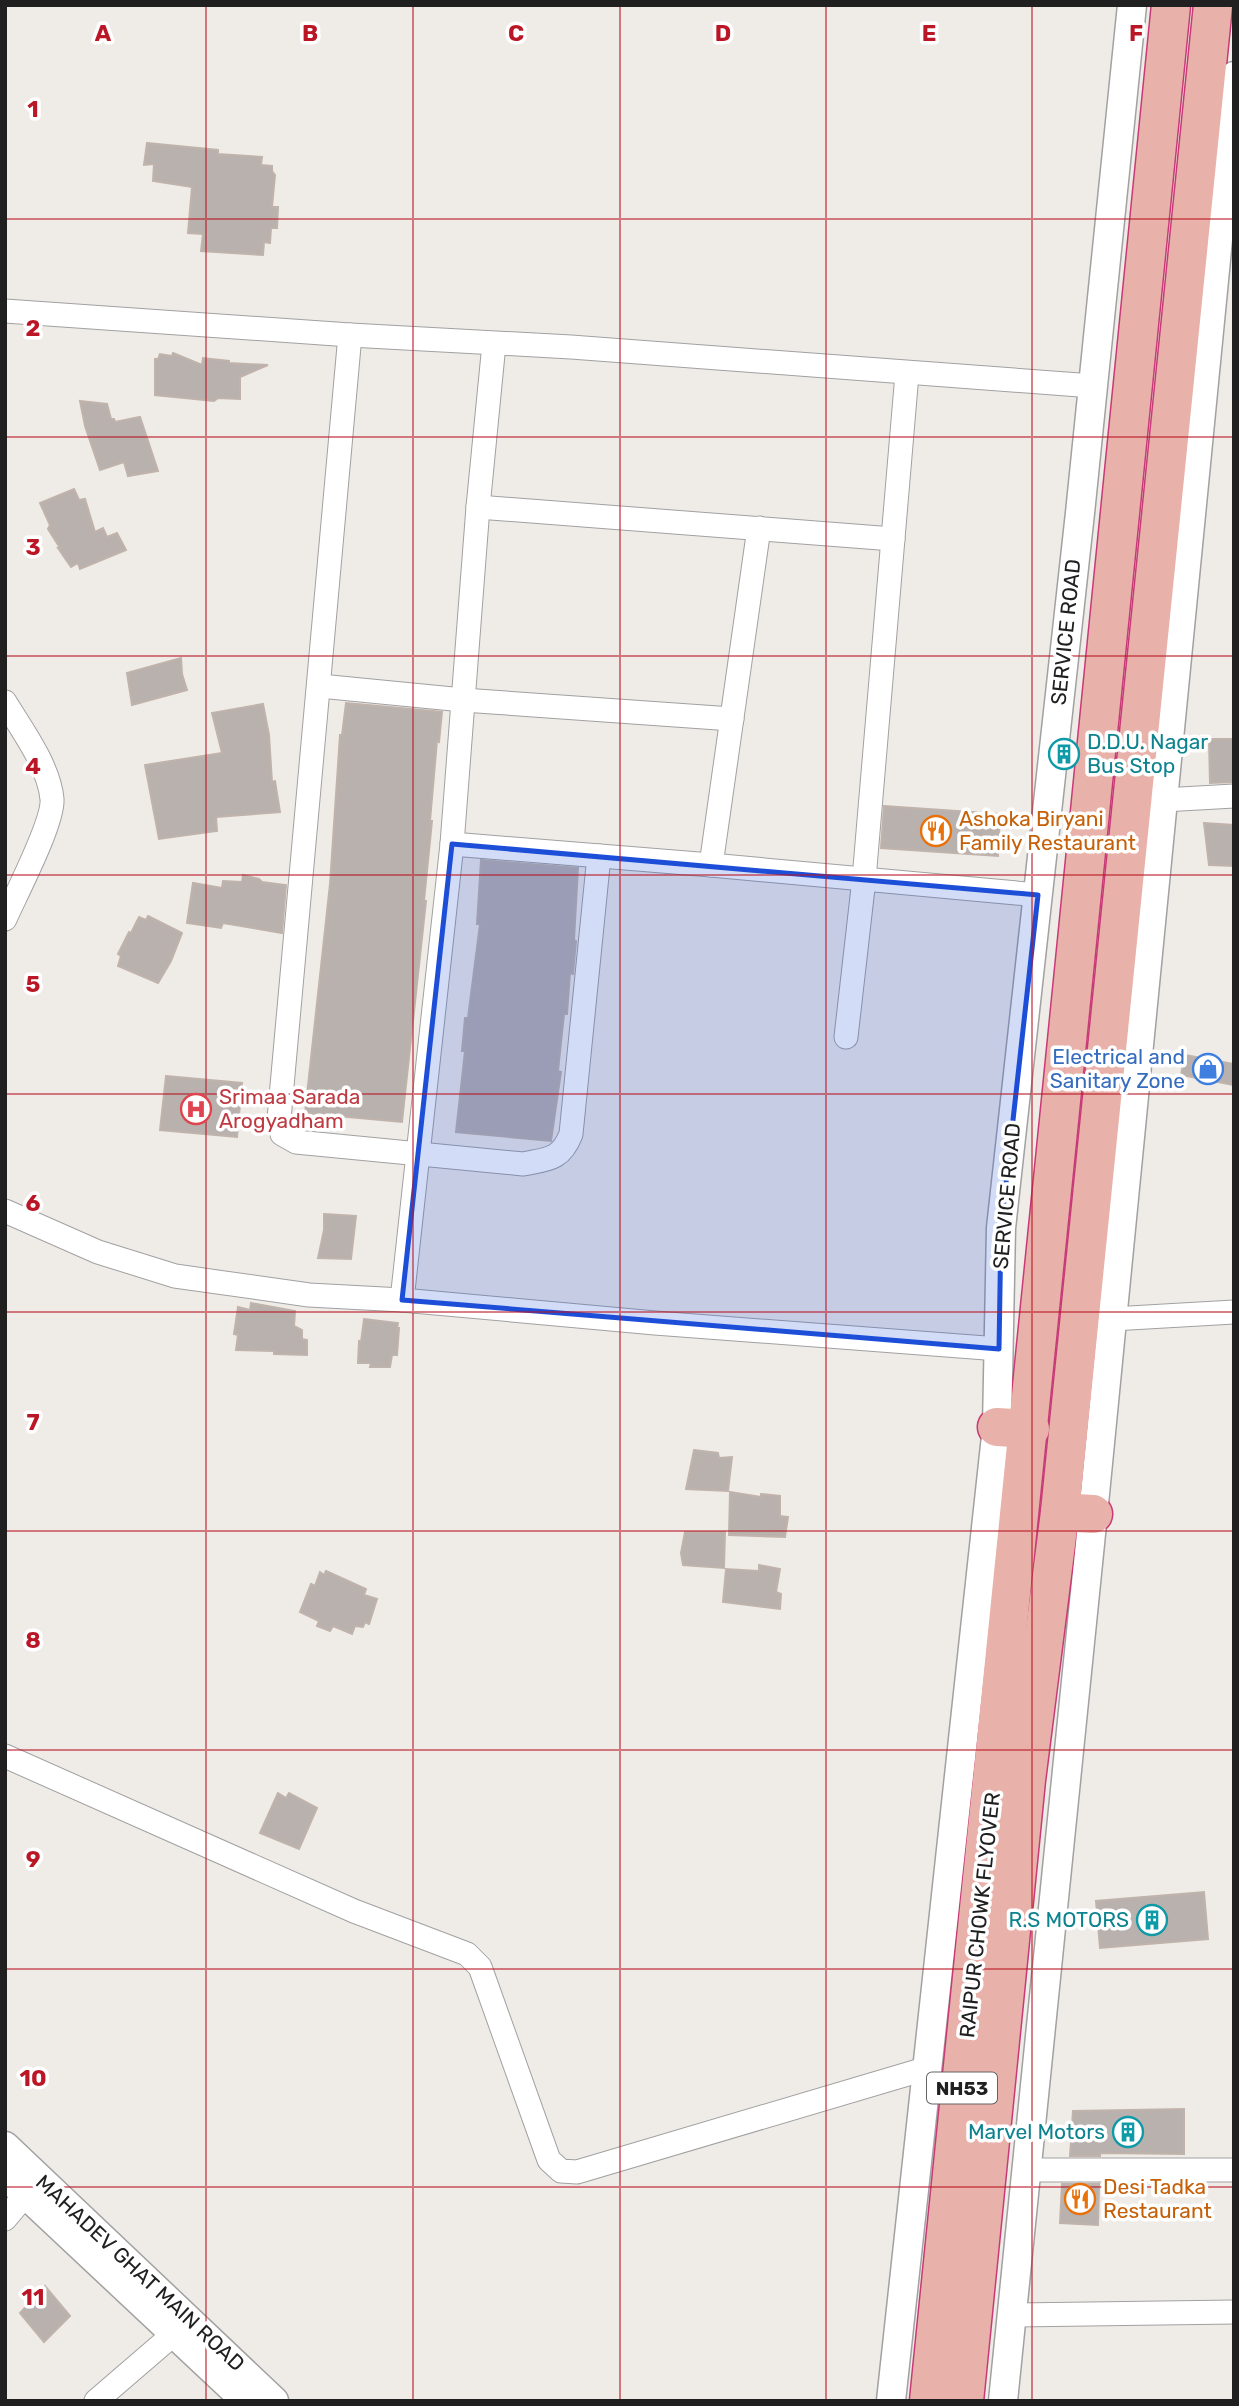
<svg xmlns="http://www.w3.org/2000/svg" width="1239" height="2406" font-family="Rubik,sans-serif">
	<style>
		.building { fill: #b9b1ad; stroke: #c0b3ab; stroke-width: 2 }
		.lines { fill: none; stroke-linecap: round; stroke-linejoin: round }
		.minor-casing { stroke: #a1a1a1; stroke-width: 25 }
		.tertiary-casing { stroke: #a1a1a1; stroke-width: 31 }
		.trunk-casing { stroke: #c83a77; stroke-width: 41 }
		.minor { stroke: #fff; stroke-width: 23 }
		.tertiary { stroke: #fff; stroke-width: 28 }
		.trunk { stroke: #e8b2aa; stroke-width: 38 }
		.marked { fill: #1d4ed8; fill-opacity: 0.2; stroke: #1d4ed8; stroke-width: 5; stroke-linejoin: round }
		.grid { fill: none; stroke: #ba1625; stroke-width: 2; stroke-opacity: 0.55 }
		.labels { text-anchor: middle; stroke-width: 7; stroke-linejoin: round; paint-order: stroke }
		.shield { fill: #fff; stroke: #636363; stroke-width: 2 }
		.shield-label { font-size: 19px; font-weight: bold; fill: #202020 }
		.street-label { font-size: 21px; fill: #202020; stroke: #fff }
		.culture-label { font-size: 21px; fill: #0d838f; stroke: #fff; text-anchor: end }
		.food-label { font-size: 21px; fill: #c56008; stroke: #fff; text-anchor: start }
		.shop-label { font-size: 21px; fill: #366cbe; stroke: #fff; text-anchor: end }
		.health-label { font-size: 21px; fill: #be3a42; stroke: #fff; text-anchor: start }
		.grid-label { font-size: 23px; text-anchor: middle; font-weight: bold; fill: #ba1625; stroke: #fff; stroke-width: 7; stroke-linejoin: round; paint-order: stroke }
	</style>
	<rect width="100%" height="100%" fill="#efece8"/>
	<g class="building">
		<polygon points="147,143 218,150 218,154 262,157 261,165 272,166 272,171 275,175 272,207 278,207 277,228 271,228 270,243 264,242 263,255 201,251 203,234 188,233 192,187 153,181 154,164 144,165"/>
		<polygon points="173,353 202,365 203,358 229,361 229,363 268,365 240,377 240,399 218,398 214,401 155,395 155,359 158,359 160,354 172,356"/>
		<polygon points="80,401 107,404 111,419 114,419 115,422 140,417 158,471 128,476 124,462 100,470 85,426"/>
		<polygon points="74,489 79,500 85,499 95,532 103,528 107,537 117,533 126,550 80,569 78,563 71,567 58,548 60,548 48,529 50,525 40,503"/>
		<polygon points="181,658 182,674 187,690 132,705 127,673"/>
		<polygon points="346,703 442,712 439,742 437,741 430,821 432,821 424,901 426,901 402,1122 305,1113 330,884 340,735 342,735"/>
		<polygon points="263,704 269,735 272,782 275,781 280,812 216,817 217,831 159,839 145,765 222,753 212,713"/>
		<polygon points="1209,739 1234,739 1234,782 1210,783"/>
		<polygon points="884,806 1000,814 998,856 881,848"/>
		<polygon points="1204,823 1234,825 1234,866 1209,865"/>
		<polygon points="481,860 578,868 574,940 576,941 573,974 570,973 567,1014 564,1014 558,1071 561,1072 551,1141 456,1132 465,1051 462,1051 465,1018 468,1018 480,924 477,924"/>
		<polygon points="243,875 259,879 262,882 286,885 282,933 223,923 221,928 187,923 193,883 222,888 223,881 242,882"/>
		<polygon points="148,916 182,933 171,961 158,983 118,966 121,956 118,954 129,932 131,933 139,917 146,920"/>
		<polygon points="1185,1055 1234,1064 1234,1085 1181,1075"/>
		<polygon points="166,1076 242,1083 237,1137 160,1130"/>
		<polygon points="324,1214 356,1216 351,1259 318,1258 324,1230"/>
		<polygon points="251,1303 295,1311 294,1326 302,1330 302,1339 307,1340 307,1355 274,1354 274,1351 236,1350 238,1335 234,1334 238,1307 250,1310"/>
		<polygon points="364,1319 398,1323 397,1328 399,1328 397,1355 392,1355 390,1367 370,1367 371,1363 358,1363 359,1341 361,1342"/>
		<polygon points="694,1450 718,1453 719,1458 732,1457 728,1491 686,1489"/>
		<polygon points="730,1492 761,1497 761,1494 780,1496 780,1516 788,1517 785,1537 729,1535"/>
		<polygon points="685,1532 725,1532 724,1568 683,1565 681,1553"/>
		<polygon points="759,1565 780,1569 776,1592 781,1594 780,1609 723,1602 726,1569 759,1571"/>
		<polygon points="326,1571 366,1589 364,1595 377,1599 369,1624 365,1622 363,1627 355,1626 352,1634 333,1626 330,1631 317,1626 319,1621 300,1612 311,1584 315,1586 320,1572 324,1575"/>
		<polygon points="278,1793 286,1798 289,1793 317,1808 299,1849 260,1833"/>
		<polygon points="1204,1892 1208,1939 1100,1948 1096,1901"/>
		<polygon points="1184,2109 1184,2154 1100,2153 1100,2156 1070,2156 1073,2111"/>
		<polygon points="1062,2184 1099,2184 1098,2225 1060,2223"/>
		<polygon points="45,2286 70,2316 44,2342 20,2313"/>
	</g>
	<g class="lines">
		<g class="minor-casing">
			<g id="minor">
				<polyline points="5,311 350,335 571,347 1093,386"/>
				<path d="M350,335L279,1119L282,1134L296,1142L523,1164C548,1159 561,1160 571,1134L599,856"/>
				<polyline points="478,507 893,539"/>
				<polyline points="320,686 463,700 732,719"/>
				<path d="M5,702C22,730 49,766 52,799C54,822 16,894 5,919"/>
				<polyline points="1163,800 1234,796"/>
				<polyline points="452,844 711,865 1038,895"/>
				<polyline points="711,865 759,528"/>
				<polyline points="846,1037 864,879 907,374"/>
				<polyline points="5,1211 98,1252 175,1276 309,1295 402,1300 655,1323 999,1349"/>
				<polyline points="402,1300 452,844 478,507 494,344"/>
				<polyline points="1112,1319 1234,1312"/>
				<polyline points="5,1756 354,1911 467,1954 480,1967 549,2160 561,2171 577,2172 928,2068"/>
				<polyline points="1026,2170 1234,2170"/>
				<polyline points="5,2219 26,2194"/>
				<polyline points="1011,2315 1234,2312"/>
				<polyline points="96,2401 175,2333"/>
			</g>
		</g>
		<g class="tertiary-casing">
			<g id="tertiary">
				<polyline points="5,2146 274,2401"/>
				<polyline points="5,2175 246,2401"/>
				<polyline points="891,2401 997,1427 1001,1228 1080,513 1132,5"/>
				<polyline points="1003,2401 1093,1514 1234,76"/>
			</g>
		</g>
		<g class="trunk-casing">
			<g id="trunk">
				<polyline points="997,1427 1030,1429"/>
				<polyline points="1060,1512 1093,1514"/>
				<path d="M929,2401C1012,1602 1090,804 1171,5"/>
				<polyline points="964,2401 1026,1780 1060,1512 1213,5"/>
			</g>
		</g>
		<use href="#minor" class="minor"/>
		<use href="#tertiary" class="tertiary"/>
		<use href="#trunk" class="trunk"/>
	</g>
	<path class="marked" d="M452,844L1038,895L1001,1228L999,1349L402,1300Z"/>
	<path class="grid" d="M206,5V2401M413,5V2401M620,5V2401M826,5V2401M1032,5V2401M5,219H1234M5,437H1234M5,656H1234M5,875H1234M5,1094H1234M5,1312H1234M5,1531H1234M5,1750H1234M5,1969H1234M5,2187H1234"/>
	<defs>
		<g id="building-ring" transform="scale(1.575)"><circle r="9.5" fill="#fff" stroke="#0f9aa8" stroke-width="1.5"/><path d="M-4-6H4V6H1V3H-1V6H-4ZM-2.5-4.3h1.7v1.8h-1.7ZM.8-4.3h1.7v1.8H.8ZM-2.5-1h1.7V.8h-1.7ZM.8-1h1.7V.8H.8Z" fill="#0f9aa8"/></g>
		<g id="restaurant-ring" transform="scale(1.575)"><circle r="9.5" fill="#fff" stroke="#e8710a" stroke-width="1.5"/><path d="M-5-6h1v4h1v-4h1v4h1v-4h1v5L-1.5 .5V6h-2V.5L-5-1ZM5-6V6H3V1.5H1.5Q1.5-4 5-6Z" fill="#e8710a"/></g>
		<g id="shop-ring" transform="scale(1.575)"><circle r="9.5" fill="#fff" stroke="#3f7fe0" stroke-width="1.5"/><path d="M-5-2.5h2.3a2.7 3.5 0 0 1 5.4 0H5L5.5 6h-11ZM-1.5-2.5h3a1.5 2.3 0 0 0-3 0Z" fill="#3f7fe0"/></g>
		<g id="hospital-ring" transform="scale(1.575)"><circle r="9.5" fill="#fff" stroke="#e0444e" stroke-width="1.5"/><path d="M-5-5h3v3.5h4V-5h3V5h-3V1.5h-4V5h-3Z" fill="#e0444e"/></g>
	</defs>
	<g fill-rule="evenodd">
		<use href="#building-ring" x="1064" y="754"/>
		<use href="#restaurant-ring" x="936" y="831"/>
		<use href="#shop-ring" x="1208" y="1069"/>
		<use href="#hospital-ring" x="196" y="1109"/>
		<use href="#building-ring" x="1152" y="1920"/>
		<use href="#building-ring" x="1128" y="2132"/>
		<use href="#restaurant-ring" x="1080" y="2199"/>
	</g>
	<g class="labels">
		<rect class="shield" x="927" y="2072.5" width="70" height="31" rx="5"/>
		<g class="shield-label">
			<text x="962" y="2095">NH53</text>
		</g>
		<g class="street-label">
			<text transform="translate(1066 632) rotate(-84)" y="7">SERVICE ROAD</text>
			<text transform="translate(1007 1196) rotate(-85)" y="7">SERVICE ROAD</text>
			<text transform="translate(980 1915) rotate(-84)" y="7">RAIPUR CHOWK FLYOVER</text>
			<text transform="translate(140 2273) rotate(43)" y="7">MAHADEV GHAT MAIN ROAD</text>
		</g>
		<g class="culture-label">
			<text x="1087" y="749" text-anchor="start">D.D.U. Nagar<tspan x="1087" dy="24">Bus Stop</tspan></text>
			<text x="1129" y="1927">R.S MOTORS</text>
			<text x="1105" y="2139">Marvel Motors</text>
		</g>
		<g class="food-label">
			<text x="959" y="826">Ashoka Biryani<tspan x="959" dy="24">Family Restaurant</tspan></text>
			<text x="1103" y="2194">Desi Tadka<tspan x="1103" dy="24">Restaurant</tspan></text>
		</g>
		<g class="shop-label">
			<text x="1185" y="1064">Electrical and<tspan x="1185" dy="24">Sanitary Zone</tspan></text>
		</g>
		<g class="health-label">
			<text x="219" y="1104">Srimaa Sarada<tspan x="219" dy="24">Arogyadham</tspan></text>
		</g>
	</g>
	<g class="grid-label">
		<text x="103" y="41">A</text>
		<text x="310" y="41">B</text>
		<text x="516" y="41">C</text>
		<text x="723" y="41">D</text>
		<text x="929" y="41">E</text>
		<text x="1136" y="41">F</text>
		<text x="33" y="117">1</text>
		<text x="33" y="336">2</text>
		<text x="33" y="555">3</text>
		<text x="33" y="774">4</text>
		<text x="33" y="992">5</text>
		<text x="33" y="1211">6</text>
		<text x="33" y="1430">7</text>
		<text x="33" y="1648">8</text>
		<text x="33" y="1867">9</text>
		<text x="33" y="2086">10</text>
		<text x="33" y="2305">11</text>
	</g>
	<rect width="1239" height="2406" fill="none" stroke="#202020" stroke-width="14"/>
</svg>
